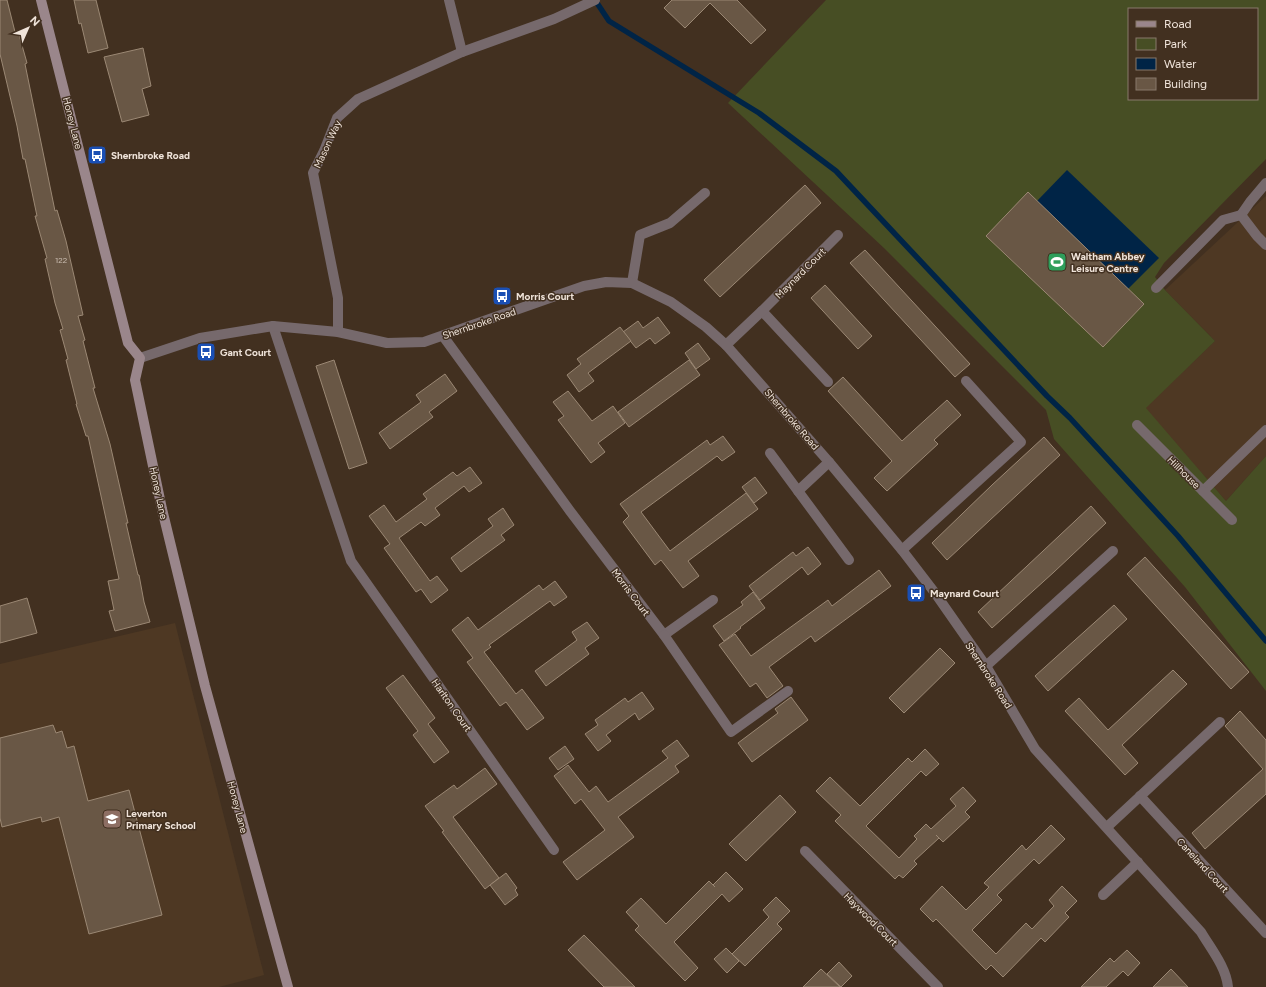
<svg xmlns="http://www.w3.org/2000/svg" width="1266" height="987" font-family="Figtree,sans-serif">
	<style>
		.built { fill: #4e3823 }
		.green { fill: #474e24; fill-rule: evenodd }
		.water { fill: #002446 }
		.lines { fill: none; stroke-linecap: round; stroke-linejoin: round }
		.stream { stroke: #002446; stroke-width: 5.5 }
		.building { fill: #695745; stroke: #9b8874 }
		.street { stroke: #76696c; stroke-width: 10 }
		.secondary { stroke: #9a868b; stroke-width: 10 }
		.labels { text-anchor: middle; stroke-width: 3; stroke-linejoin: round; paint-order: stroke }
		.number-label { font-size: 8px; fill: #cec1b5 }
		.street-label { font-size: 10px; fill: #f0e4da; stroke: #423020 }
		.poi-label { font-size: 10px; font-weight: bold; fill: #f0e4da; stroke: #423020; text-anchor: start }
	</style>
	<rect width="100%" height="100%" fill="#423020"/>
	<g class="built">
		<polygon points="1266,196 1266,456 1226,501 1145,408 1215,341 1165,290"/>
		<polygon points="175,623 264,975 219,987 0,987 0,664"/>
	</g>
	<path class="green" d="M826,0H1266V159L1164,263L1155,277L1165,290L1215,341L1146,408L1226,501L1266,456V691L1185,587L1054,439L1046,410L884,248L728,103ZM1129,9H1257V99H1129Z"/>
	<polygon class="water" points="1067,170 1159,258 1128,289 1037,201"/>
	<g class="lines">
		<polyline class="stream" points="595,0 609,21 759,113 836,171 1047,396 1070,418 1178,536 1266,641"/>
	</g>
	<g class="building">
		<polygon points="0,0 7,0 15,32 18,31 27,63 25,64 55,211 57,210 66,241 83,315 78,316 85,340 83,341 95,388 93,388 110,444 128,523 126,523 138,575 139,575 144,602 150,622 115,631 109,611 114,610 108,581 119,579 88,436 86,436 76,404 77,404 66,360 68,359 60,330 63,329 55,303 45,259 47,258 35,216 37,216 25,159 23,159 17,126 0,54"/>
		<polygon points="74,0 96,0 108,48 88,53 81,23 79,24"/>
		<polygon points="672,0 737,0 766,30 751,44 710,3 685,28 664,8"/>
		<polygon points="143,48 151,86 142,89 149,115 122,122 104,57"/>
		<polygon points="805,185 821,203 720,297 704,280"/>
		<polygon points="1028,192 1144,304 1103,347 986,236"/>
		<polygon points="865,250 970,364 955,377 850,263"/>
		<polygon points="825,285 872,336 858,349 811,298"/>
		<polygon points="658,317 670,333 655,344 650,338 636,348 623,332 638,321 643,328"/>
		<polygon points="620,327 631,341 588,373 594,381 579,392 567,375 581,364 577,359"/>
		<polygon points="698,343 710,359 696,369 685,353"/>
		<polygon points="334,360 367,463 349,469 316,366"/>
		<polygon points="689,360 700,375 629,427 618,412"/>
		<polygon points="445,374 457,391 429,412 433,417 390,449 379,433 421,402 416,395"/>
		<polygon points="843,377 902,441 947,400 961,415 934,440 938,444 887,491 874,478 892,461 828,391"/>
		<polygon points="568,391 592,421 613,406 625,423 598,443 605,452 591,463 558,420 564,416 553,402"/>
		<polygon points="723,436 735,452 722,461 717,456 641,512 670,551 746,493 758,509 688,561 699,576 683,588 661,560 655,565 623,522 629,516 620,504 707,440 710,445"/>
		<polygon points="1044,437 1060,455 947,560 932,543 992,485"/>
		<polygon points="470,467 482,483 469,492 464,486 435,508 440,515 425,526 421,522 399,538 430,581 437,576 448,590 431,603 421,589 416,592 384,548 390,544 369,516 384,505 396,522 427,499 423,494 453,472 457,476"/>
		<polygon points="755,477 767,493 754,503 742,487"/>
		<polygon points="1091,506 1106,523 1054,572 992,628 978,612"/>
		<polygon points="503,508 514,525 501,535 505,540 461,572 451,558 493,526 488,519"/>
		<polygon points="808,547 821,564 808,575 802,567 760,600 749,586 793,552 796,556"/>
		<polygon points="1145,557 1249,672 1231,689 1127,574"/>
		<polygon points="879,570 891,586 815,642 811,636 769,667 783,686 767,698 756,683 750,687 719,645 735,634 751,656 828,600 832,606"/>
		<polygon points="555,581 567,597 554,606 550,601 489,645 491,647 484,652 516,694 522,689 544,718 527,730 506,702 500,706 467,662 473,658 452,630 468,617 478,630 539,585 543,590"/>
		<polygon points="753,592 765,608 740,627 741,628 724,641 713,626 743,605 741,602"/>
		<polygon points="27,598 37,633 0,643 0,606"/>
		<polygon points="1114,605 1127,619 1048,691 1035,676"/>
		<polygon points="587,622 599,638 585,648 589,654 546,686 535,671 577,640 572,632"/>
		<polygon points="940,648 955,663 904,713 889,698"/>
		<polygon points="1173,670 1187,684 1122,745 1138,763 1125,775 1065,711 1079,698 1108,730"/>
		<polygon points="403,675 435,718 428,724 449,752 434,763 413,735 418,731 386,688"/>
		<polygon points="642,692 654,709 639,720 635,713 606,735 611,741 598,751 585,734 598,725 595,720 625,698 628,702"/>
		<polygon points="791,697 808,720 752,762 738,743 778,713 775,709"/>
		<polygon points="1240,711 1266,740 1266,794 1205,849 1192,833 1263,769 1225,726"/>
		<polygon points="53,725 56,733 62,731 67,748 74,746 88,801 129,790 162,915 89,934 59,817 42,822 41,817 2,827 0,818 0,738"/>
		<polygon points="677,740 689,756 675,766 679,772 618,817 634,837 577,880 563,862 605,830 581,799 575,804 554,776 568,765 589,792 596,786 608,802 668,758 662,751"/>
		<polygon points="565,746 574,759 558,770 549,758"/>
		<polygon points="925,749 939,764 926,776 921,771 866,826 899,858 917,839 914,836 926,824 931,829 956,806 950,799 963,787 976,801 965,812 970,817 943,842 936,835 939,838 914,861 917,864 903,878 899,875 895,879 835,821 841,815 816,791 830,777 860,806 908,758 912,762"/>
		<polygon points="485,768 497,784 453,817 499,878 485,889 442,832 444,831 425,806 454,785 457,789"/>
		<polygon points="780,795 796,812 746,861 729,844"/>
		<polygon points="1051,825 1065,839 1039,864 1034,859 997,895 1002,900 972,930 996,954 1026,923 1032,929 1054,906 1049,900 1062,886 1077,901 1065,913 1069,917 1045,942 1041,938 1003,977 991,965 986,970 936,919 933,922 920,909 942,886 966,910 989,887 984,883 1022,845 1026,850"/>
		<polygon points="726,872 743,889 729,902 722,894 674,942 698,968 685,981 635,930 639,926 626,912 641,898 666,924 709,881 715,887 713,885"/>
		<polygon points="506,873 517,888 515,890 518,895 505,905 490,885"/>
		<polygon points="776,897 790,911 777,924 782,929 745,966 732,954 769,917 763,910"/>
		<polygon points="584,935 635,987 604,987 568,950"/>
		<polygon points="726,948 739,961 727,973 714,959"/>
		<polygon points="1127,950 1140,963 1128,976 1123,971 1106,987 1081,987 1110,958 1114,962"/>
		<polygon points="839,962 852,976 841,987 827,974"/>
		<polygon points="821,969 840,987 803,987"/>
		<polygon points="1171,969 1188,987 1153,987"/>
	</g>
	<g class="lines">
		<g class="street">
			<polyline points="462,52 554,19 595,0"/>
			<polyline points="1266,183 1250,202 1241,215 1257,236 1266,245"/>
			<polyline points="632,283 640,235 670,223 705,193"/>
			<polyline points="1156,288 1223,220 1241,215"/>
			<polyline points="762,311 828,382"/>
			<polyline points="273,326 351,561 554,850"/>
			<polyline points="338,332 338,298 313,173 324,151 337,118 358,99 462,52 449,0"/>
			<polyline points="443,336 570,511 664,635 713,600"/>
			<polyline points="726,345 762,311 838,235"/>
			<path d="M140,358L200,338L273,326L338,332L387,343L424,342L584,286L606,282L632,283L671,302L706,327L726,345L829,462L902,550L935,593L986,666L1035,749L1201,932C1211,949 1226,967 1228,987"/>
			<polyline points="1137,425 1203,491 1266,430"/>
			<polyline points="770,453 849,560"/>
			<polyline points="798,491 829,462"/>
			<polyline points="1203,491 1232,520"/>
			<polyline points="902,550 1021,442 966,381"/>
			<polyline points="664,635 731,732 788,691"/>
			<polyline points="986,666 1113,551"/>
			<polyline points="1140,796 1266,933"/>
			<polyline points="1107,827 1220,722"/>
			<polyline points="805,851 938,987"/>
			<polyline points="1103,895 1138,862"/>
		</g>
		<polyline class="secondary" points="41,0 128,343 140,358 135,380 162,509 205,686 288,987"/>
	</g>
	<defs>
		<g id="bus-square" transform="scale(1)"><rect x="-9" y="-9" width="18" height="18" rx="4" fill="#1a4fb4" stroke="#423020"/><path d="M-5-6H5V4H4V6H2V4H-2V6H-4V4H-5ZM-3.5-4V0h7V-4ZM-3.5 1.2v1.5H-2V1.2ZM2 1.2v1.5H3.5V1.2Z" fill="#fff"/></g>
		<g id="stadium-square" transform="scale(1)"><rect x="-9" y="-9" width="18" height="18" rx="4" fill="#2e9e5b" stroke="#423020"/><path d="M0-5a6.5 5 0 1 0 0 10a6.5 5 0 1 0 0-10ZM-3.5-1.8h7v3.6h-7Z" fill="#fff"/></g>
		<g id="school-square" transform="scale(1)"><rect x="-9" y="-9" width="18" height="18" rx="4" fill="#8d6e63" stroke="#423020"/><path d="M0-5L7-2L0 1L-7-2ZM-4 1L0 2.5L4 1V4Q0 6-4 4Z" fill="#fff"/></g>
	</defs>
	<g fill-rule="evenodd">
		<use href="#bus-square" x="97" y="155"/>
		<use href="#stadium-square" x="1057" y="262"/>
		<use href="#bus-square" x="502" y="296"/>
		<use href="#bus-square" x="206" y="352"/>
		<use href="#bus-square" x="916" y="593"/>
		<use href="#school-square" x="112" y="819"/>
	</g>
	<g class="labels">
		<g class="number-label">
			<text x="61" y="263">122</text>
		</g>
		<g class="street-label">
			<text transform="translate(73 123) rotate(76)" y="4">Honey Lane</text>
			<text transform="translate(327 144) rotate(-65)" y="4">Mason Way</text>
			<text transform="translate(800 273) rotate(-45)" y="4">Maynard Court</text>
			<text transform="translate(479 323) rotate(-19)" y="4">Shernbroke Road</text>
			<text transform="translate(792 419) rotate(49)" y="4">Shernbroke Road</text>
			<text transform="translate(1184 472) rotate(45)" y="4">Hillhouse</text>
			<text transform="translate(159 493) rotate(78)" y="4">Honey Lane</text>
			<text transform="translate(631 592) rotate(53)" y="4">Morris Court</text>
			<text transform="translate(989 675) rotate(57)" y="4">Shernbroke Road</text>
			<text transform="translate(452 705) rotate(55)" y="4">Harlton Court</text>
			<text transform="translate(238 807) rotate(75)" y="4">Honey Lane</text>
			<text transform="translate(1203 865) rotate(47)" y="4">Caneland Court</text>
			<text transform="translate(871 919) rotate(45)" y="4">Haywood Court</text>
		</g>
		<g class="poi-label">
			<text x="111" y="159">Shernbroke Road</text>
			<text x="1071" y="260">Waltham Abbey<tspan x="1071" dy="12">Leisure Centre</tspan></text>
			<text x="516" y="300">Morris Court</text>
			<text x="220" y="356">Gant Court</text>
			<text x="930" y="597">Maynard Court</text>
			<text x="126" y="817">Leverton<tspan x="126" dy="12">Primary School</tspan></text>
		</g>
	</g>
	<rect x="1128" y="8" width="130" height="92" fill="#423020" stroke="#88786a"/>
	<rect x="1136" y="21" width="20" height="6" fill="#9a868b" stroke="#88786a"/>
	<text x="1164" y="28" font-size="12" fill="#f0e4da">Road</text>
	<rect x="1136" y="38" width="20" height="12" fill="#474e24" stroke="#88786a"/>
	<text x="1164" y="48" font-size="12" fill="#f0e4da">Park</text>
	<rect x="1136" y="58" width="20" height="12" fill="#002446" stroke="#88786a"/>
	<text x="1164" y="68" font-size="12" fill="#f0e4da">Water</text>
	<rect x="1136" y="78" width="20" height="12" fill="#695745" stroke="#88786a"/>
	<text x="1164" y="88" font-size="12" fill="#f0e4da">Building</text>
	<g transform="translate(28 28) rotate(45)" stroke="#423020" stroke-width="3" paint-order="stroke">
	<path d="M0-3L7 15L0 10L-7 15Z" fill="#f0e4da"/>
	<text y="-6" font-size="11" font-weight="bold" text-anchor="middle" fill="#f0e4da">N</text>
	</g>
</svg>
